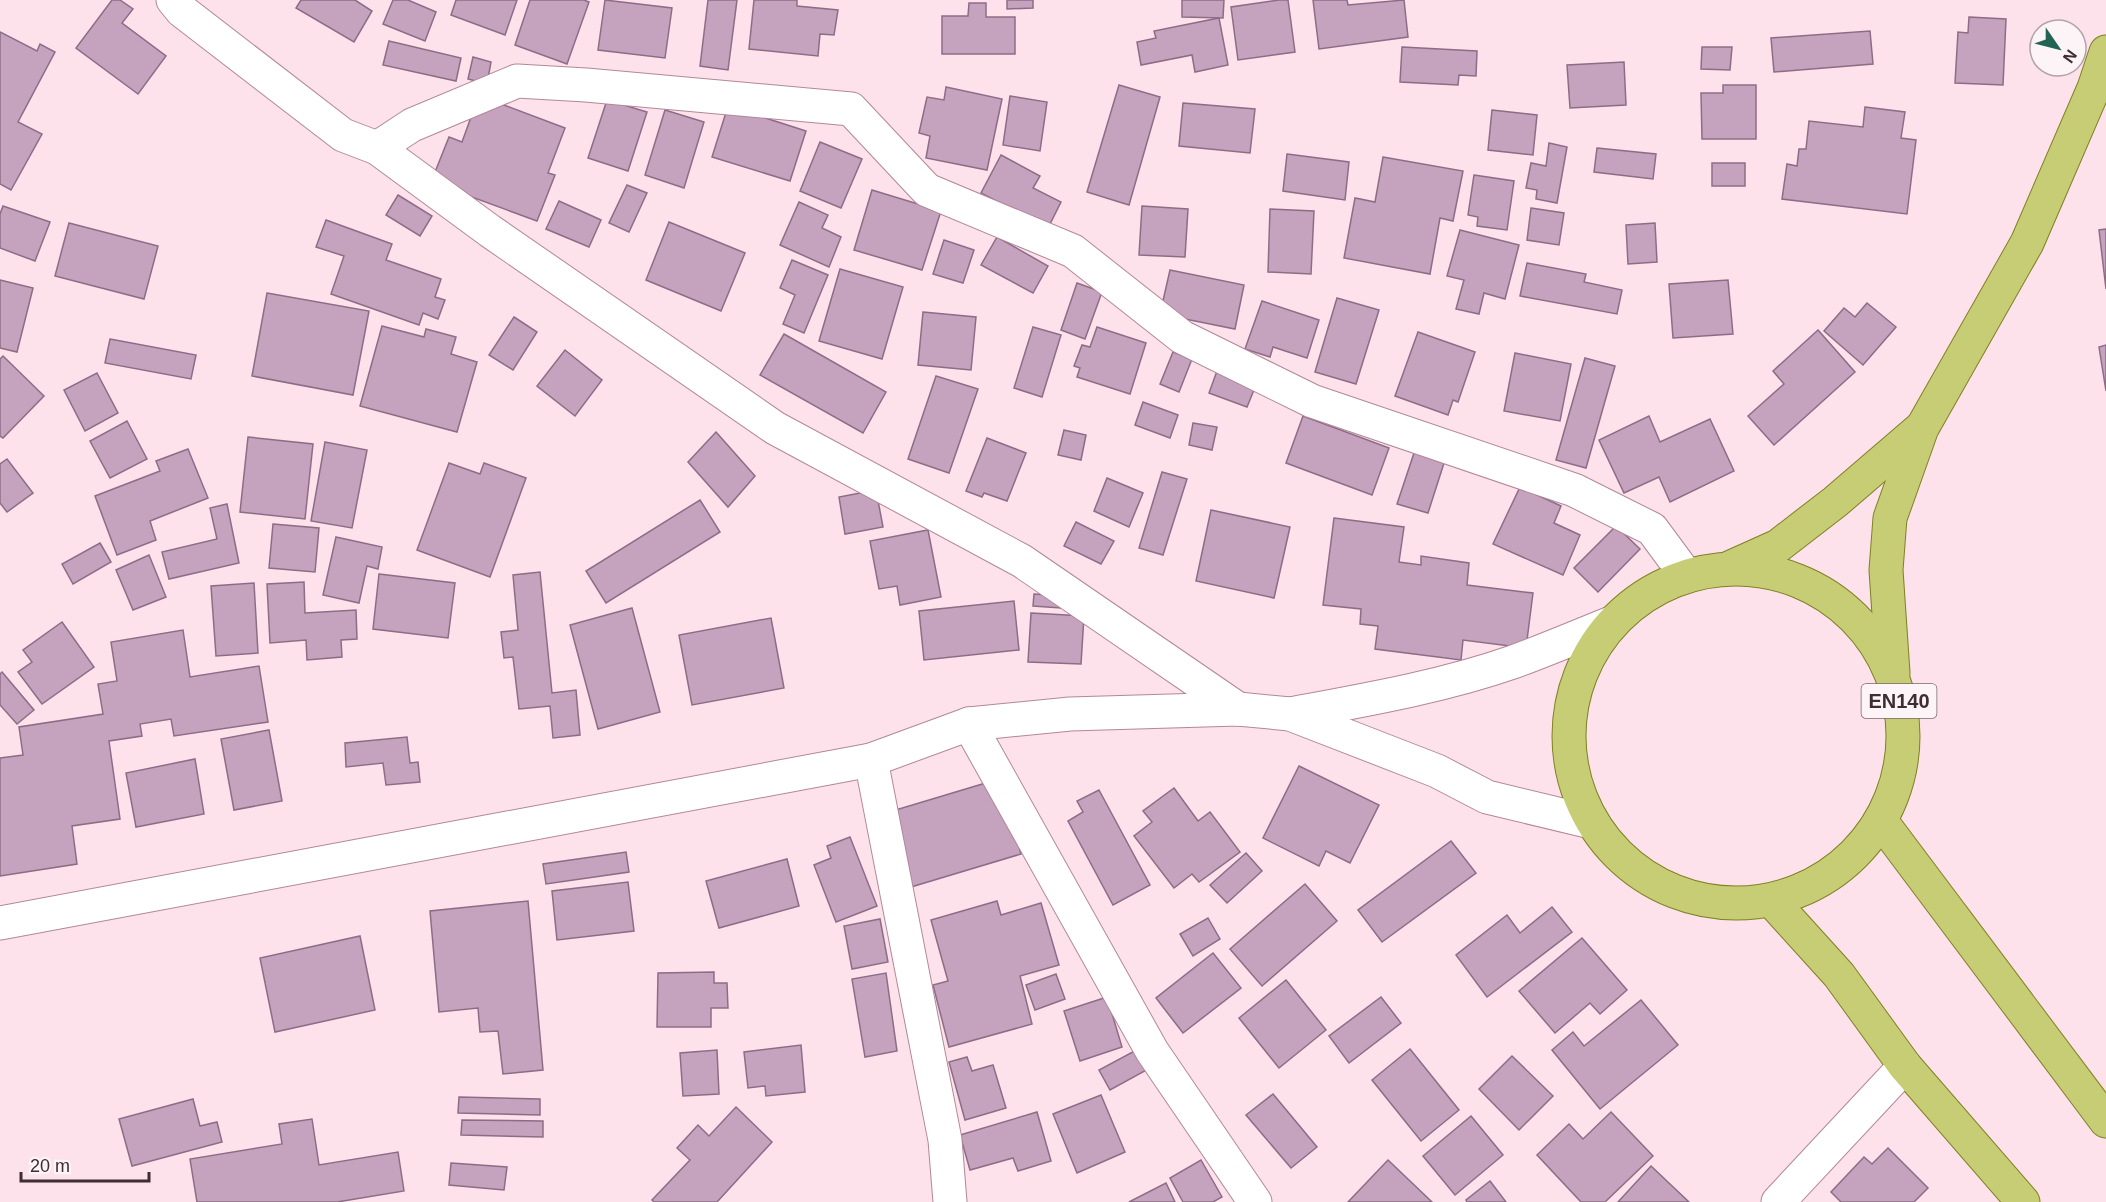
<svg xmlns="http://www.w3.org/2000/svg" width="2106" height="1202" font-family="Arial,sans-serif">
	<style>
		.building { fill: #c5a2be; stroke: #8d6d86; stroke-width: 1.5 }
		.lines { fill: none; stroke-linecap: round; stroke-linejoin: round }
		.minor-casing { stroke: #b28898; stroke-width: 35 }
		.major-casing { stroke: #7f8022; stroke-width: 35 }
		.minor { stroke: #fff; stroke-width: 33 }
		.major { stroke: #c7cd75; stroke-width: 33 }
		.labels { text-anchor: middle; stroke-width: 6; stroke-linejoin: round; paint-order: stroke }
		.shield { fill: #fdf4f7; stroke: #77696e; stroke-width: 1.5 }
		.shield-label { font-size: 20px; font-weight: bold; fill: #3e2d33 }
	</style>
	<rect width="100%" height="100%" fill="#fde1eb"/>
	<g class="building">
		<polygon points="112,0 120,0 133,9 122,23 166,56 138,94 76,48"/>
		<polygon points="301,0 355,0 372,11 354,42 296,8"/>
		<polygon points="393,0 408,0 436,12 425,41 383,24"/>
		<polygon points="456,0 517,0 505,35 451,15"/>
		<polygon points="530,0 584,0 589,2 567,64 515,45"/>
		<polygon points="605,0 672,8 665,58 598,50"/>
		<polygon points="708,0 737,0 728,70 700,66"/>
		<polygon points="754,0 797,0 797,6 838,10 834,35 820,34 818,56 749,49"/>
		<polygon points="1007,0 1033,0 1033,8 1007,9"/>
		<polygon points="1182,0 1224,0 1223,18 1182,17"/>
		<polygon points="1279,0 1288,0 1295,52 1238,60 1231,7"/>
		<polygon points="1313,0 1347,0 1348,5 1404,0 1408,37 1319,49"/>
		<polygon points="969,3 986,3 986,17 1015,17 1015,54 942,54 942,16 968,16"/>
		<polygon points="1969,17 2006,19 2003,85 1955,83 1958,32 1968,33"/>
		<polygon points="1219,18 1228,65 1195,72 1192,55 1141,65 1137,42 1156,38 1154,31"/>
		<polygon points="1870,31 1873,64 1774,72 1771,38"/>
		<polygon points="0,32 37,51 40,44 55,52 18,122 42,134 11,190 0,184"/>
		<polygon points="389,41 461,58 456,81 383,65"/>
		<polygon points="1402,47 1477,51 1476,76 1459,75 1458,85 1400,82"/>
		<polygon points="1702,47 1732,47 1730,70 1701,69"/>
		<polygon points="473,57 491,62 487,84 468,79"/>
		<polygon points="1624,62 1626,105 1570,108 1567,65"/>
		<polygon points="1119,85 1160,97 1129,205 1087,192"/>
		<polygon points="1723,85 1756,85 1756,139 1702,139 1701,93 1723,93"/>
		<polygon points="946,87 1002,99 987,170 926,158 930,136 919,133 927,97 944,100"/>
		<polygon points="1010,96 1047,102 1040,151 1003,145"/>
		<polygon points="488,99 565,128 548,173 555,175 537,221 431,182 449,137 462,142 474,109 483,113"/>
		<polygon points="607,100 647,112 628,171 588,158"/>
		<polygon points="1183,103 1255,109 1250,153 1179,146"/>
		<polygon points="728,106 806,131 790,181 712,157"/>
		<polygon points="1865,107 1905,112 1901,138 1916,140 1907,214 1782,199 1787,164 1797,166 1799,149 1806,149 1809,121 1863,127"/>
		<polygon points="665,110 704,122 684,188 645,175"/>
		<polygon points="1492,110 1537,115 1533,155 1488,150"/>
		<polygon points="820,142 862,159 841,208 800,191"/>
		<polygon points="1549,143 1567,147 1557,203 1536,199 1537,190 1526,188 1531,163 1546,166"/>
		<polygon points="1597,148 1656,154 1653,179 1594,172"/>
		<polygon points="1287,154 1349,162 1345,200 1283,191"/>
		<polygon points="1001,155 1040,176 1033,188 1061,202 1048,228 981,193"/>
		<polygon points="1383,157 1463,171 1453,221 1440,218 1430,274 1344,258 1355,198 1375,202"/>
		<rect x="1712" y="163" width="33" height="23"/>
		<polygon points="1474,175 1514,181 1507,230 1477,226 1478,217 1468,215"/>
		<polygon points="627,185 647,193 629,232 609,223"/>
		<polygon points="872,190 941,211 922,270 854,250"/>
		<polygon points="398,195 432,216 420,236 386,215"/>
		<polygon points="559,201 601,220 589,247 546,229"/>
		<polygon points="799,202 828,215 822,228 841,237 829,267 780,245"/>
		<polygon points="3,206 50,222 35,261 0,248 0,214"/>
		<polygon points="1142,206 1188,209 1185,257 1139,255"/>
		<polygon points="1531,208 1564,213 1559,245 1527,240"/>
		<polygon points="1270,209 1314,211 1311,274 1268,272"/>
		<polygon points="326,220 392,244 386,260 441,279 435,297 445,300 438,319 423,313 419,325 331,294 344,256 316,247"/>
		<polygon points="669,222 745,253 721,311 646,280"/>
		<polygon points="69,223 158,246 144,299 55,276"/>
		<polygon points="1655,223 1657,262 1628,264 1626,225"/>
		<polygon points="2106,229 2106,289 2099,230"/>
		<polygon points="1460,230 1519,245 1505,299 1484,293 1479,314 1456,309 1464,280 1447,276"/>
		<polygon points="997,237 1048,266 1033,293 981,265"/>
		<polygon points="944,240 974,250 963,283 933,274"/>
		<polygon points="792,260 828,275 804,333 783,324 795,295 780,288"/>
		<polygon points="1527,263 1586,274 1584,282 1622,290 1617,314 1520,296"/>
		<polygon points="840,269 903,287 882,359 819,341"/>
		<polygon points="1170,270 1244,285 1235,329 1160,314"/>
		<polygon points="0,280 33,288 17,352 0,348"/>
		<polygon points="1728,280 1733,334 1673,338 1669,284"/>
		<polygon points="1077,283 1102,292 1085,339 1061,330"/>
		<polygon points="267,293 369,311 353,395 252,376"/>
		<polygon points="1337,298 1379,310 1356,384 1315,372"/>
		<polygon points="1262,301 1319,320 1307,358 1273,347 1270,357 1245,349"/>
		<polygon points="1867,303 1896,327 1863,365 1824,331 1844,308 1855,317"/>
		<polygon points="923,312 976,317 971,370 918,365"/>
		<polygon points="514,317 537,332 513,370 489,355"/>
		<polygon points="382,326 424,337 426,329 456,337 451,354 477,362 457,432 360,406"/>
		<polygon points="1033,327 1061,335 1042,397 1014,388"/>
		<polygon points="1097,327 1146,343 1130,394 1077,377 1080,368 1074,366 1082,345 1090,347"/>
		<polygon points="1818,330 1855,372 1774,445 1748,416 1784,384 1773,371"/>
		<polygon points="1418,332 1475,352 1458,402 1453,400 1448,415 1395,396"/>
		<polygon points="784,334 886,392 863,433 760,375"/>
		<polygon points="110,339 196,355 191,379 105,363"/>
		<polygon points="2106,345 2106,391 2099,347"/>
		<polygon points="565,350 602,380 575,416 537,386"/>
		<polygon points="1173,352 1192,359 1179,392 1160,384"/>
		<polygon points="1515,353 1571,364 1560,421 1504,411"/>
		<polygon points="3,356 44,396 3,438 0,436 0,359"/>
		<polygon points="1585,358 1615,366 1586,468 1556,460"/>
		<polygon points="1217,371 1256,385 1247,407 1209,393"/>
		<polygon points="97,373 118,413 85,431 64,390"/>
		<polygon points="936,376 978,389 949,473 908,459"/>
		<polygon points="1143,402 1178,415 1170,438 1135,425"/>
		<polygon points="1303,416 1389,448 1372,495 1286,463"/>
		<polygon points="1649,416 1660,442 1710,419 1734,471 1670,502 1659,477 1624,493 1599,440"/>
		<polygon points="127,421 147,459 110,478 90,441"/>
		<polygon points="1193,423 1217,427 1212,450 1189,445"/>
		<polygon points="1064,430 1086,435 1081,460 1058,455"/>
		<polygon points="716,432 755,476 728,507 688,462"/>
		<polygon points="248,437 313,444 305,519 240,512"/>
		<polygon points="987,438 1026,453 1007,501 984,493 982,497 966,491"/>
		<polygon points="325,442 367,450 352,528 311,521"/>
		<polygon points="188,449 208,498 150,521 156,540 117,555 95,496 160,471 156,461"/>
		<polygon points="1415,450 1445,460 1428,513 1397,504"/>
		<polygon points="7,459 33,493 7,512 0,503 0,464"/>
		<polygon points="449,463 480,474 484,463 526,478 490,577 417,550"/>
		<polygon points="1162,472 1187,479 1163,555 1139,548"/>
		<polygon points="1107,478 1143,493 1129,527 1094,511"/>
		<polygon points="1520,487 1561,506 1554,523 1580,535 1563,575 1493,544"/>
		<polygon points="876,490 883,527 845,534 839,497"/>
		<polygon points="700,500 720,532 606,603 586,571"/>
		<polygon points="227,504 239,563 169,579 162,552 217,539 210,508"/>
		<polygon points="1211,510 1290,527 1274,598 1196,581"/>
		<polygon points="1334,518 1404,527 1399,562 1421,565 1421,556 1469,563 1467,585 1533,593 1526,648 1463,640 1461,660 1375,649 1378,626 1360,624 1361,609 1323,605"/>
		<polygon points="1076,522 1114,541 1101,564 1064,546"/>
		<polygon points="273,524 319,528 315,572 269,568"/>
		<polygon points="1616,526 1640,549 1598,592 1574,568"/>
		<polygon points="928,530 941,597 900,605 897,586 879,589 870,541"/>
		<polygon points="336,537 382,547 378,569 367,566 359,603 323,595"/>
		<polygon points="100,543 111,562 73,584 62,564"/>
		<polygon points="149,555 166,597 133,610 116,570"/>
		<polygon points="540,572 552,693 576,690 580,735 553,738 550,706 519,709 513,657 504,658 501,632 518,630 513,575"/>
		<polygon points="379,574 455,583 448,638 373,629"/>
		<polygon points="304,582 305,613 356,610 357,639 341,640 342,657 307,660 306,640 270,643 267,584"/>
		<polygon points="254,583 258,653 216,656 211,586"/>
		<polygon points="1034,594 1062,596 1061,608 1033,606"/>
		<polygon points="1014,601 1019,650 924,660 919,611"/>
		<polygon points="632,608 660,712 598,729 570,625"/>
		<polygon points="1031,613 1084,616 1081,664 1028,662"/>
		<polygon points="771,618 784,688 692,705 679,635"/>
		<polygon points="62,622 94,667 42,704 18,672 32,662 23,650"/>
		<polygon points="183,630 190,677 259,666 268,722 174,736 171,719 140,724 142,736 109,741 120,819 72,826 77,864 0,876 0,758 23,755 19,727 103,714 98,684 117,681 111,642"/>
		<polygon points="2,672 34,710 17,724 0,705 0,674"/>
		<polygon points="269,730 282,801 234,810 221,739"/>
		<polygon points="407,737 410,763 418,762 420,782 386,785 383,763 346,767 345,743"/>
		<polygon points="195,759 204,814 136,827 126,773"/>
		<polygon points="1299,766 1379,805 1350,863 1326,851 1319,866 1263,838"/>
		<polygon points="999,779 1021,854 911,887 889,812"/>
		<polygon points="1174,788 1198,821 1210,812 1240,852 1199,882 1192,874 1174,888 1134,836 1152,822 1143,811"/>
		<polygon points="1099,790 1150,885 1113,905 1068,821 1083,812 1077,801"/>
		<polygon points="850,837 877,906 836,922 814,865 831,858 827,846"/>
		<polygon points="1451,841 1476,873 1382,942 1358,910"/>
		<polygon points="626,852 629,872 546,884 543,864"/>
		<polygon points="1246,853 1262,871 1227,903 1210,885"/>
		<polygon points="787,859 799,906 719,928 706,881"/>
		<polygon points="628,882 634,931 557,940 552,891"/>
		<polygon points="1305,884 1337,921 1262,986 1230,949"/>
		<polygon points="528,901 543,1070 503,1074 498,1031 480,1032 478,1008 439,1012 430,911"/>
		<polygon points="997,901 1001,915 1041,903 1059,965 1020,976 1032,1024 949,1047 933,985 948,981 931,920"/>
		<polygon points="1552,907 1572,932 1487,997 1456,955 1507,915 1520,933"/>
		<polygon points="1208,918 1220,939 1193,956 1180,934"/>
		<polygon points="880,919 888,962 852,969 844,926"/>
		<polygon points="360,936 375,1010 275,1032 260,958"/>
		<polygon points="1582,938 1627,990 1600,1014 1590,1003 1555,1033 1519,991"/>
		<polygon points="1213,953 1241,988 1183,1033 1156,998"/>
		<polygon points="714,972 714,983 727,983 728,1008 711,1008 711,1027 657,1027 658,973"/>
		<polygon points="886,973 897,1051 865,1057 852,979"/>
		<polygon points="1056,974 1065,999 1035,1010 1026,985"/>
		<polygon points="1286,980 1326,1030 1279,1068 1239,1018"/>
		<polygon points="1107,997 1122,1047 1080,1061 1064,1011"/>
		<polygon points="1381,997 1401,1023 1349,1063 1329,1036"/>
		<polygon points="1641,1000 1678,1045 1600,1109 1552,1050 1573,1032 1584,1046"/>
		<polygon points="801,1045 805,1092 766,1096 765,1086 748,1088 744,1052"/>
		<polygon points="1142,1047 1152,1067 1110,1090 1099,1070"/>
		<polygon points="1410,1049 1459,1110 1421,1141 1372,1080"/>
		<polygon points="717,1050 719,1094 683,1096 680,1053"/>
		<polygon points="1512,1056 1553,1096 1519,1130 1479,1089"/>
		<polygon points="967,1057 972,1071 993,1065 1006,1108 965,1120 949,1062"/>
		<polygon points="1273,1094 1317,1147 1291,1168 1246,1115"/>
		<polygon points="1101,1095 1125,1152 1077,1173 1053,1114"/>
		<polygon points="459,1097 540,1099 540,1115 458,1113"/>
		<polygon points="193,1099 200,1126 217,1122 222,1142 132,1166 119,1119"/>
		<polygon points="736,1107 772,1142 717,1202 654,1202 652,1200 690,1160 677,1148 698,1125 709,1136"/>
		<polygon points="1037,1112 1051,1161 1018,1171 1013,1158 970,1170 960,1135"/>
		<polygon points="1611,1112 1653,1156 1605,1202 1581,1202 1537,1155 1569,1124 1583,1139"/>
		<polygon points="1471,1116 1503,1155 1455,1195 1423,1156"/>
		<polygon points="312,1119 319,1165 398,1152 404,1191 337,1202 197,1202 190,1159 282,1144 279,1124"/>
		<polygon points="462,1120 543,1121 543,1137 461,1135"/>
		<polygon points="1888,1148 1928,1188 1914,1202 1841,1202 1831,1192 1864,1157 1872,1164"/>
		<polygon points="1201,1160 1222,1197 1213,1202 1183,1202 1170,1178"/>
		<polygon points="1388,1160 1432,1202 1348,1202"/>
		<polygon points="451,1163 507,1167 504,1190 449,1185"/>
		<polygon points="1651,1166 1689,1202 1618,1202"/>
		<polygon points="1490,1181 1506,1202 1467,1202 1466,1200"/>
		<polygon points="1166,1183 1175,1202 1129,1202"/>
	</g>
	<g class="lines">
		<g class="minor-casing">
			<g id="minor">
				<polyline points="173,0 182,11 343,135 377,148 490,231 775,428 1022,561 1238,709"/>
				<polyline points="377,148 412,125 517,81 586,85 851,109 927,190 1073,251 1182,337 1312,401 1574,490 1652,529 1686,575"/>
				<path d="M1290,714C1365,700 1441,687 1513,662C1546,650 1579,636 1611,623"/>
				<polyline points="969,724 1152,1051 1255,1202"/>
				<polyline points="871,760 945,1140 950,1202"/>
				<polyline points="0,923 871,760 969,724 1070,714 1238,709 1290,714 1437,771 1487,797 1591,822"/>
				<polyline points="1778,1202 1905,1066"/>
			</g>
		</g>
		<g class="major-casing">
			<g id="major">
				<polyline points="1729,568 1778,546 1835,502 1920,429"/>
				<circle cx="1736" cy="736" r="167"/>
				<polyline points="1893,673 1886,570 1890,518 1922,428 2027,243 2094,88 2106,52"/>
				<polyline points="1881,821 2106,1121"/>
				<polyline points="1772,901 1839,975 1905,1066 2023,1202"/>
			</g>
		</g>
		<use href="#minor" class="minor"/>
		<use href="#major" class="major"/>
	</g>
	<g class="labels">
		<rect class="shield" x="1861.5" y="684" width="75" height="34" rx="4.5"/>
		<g class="shield-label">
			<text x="1899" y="708">EN140</text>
		</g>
	</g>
	<g transform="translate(2058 48) rotate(125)"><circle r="28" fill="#fdf4f7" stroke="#b1a4a9" stroke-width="1.5"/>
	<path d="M0-4.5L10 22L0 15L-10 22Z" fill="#226454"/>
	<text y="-9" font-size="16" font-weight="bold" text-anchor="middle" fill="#3e2d33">N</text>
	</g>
	<path d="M21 1172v9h128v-9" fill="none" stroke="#3e2d33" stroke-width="3"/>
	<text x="30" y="1172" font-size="18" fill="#3e2d33" stroke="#fdf4f7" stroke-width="4.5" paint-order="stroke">20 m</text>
</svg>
